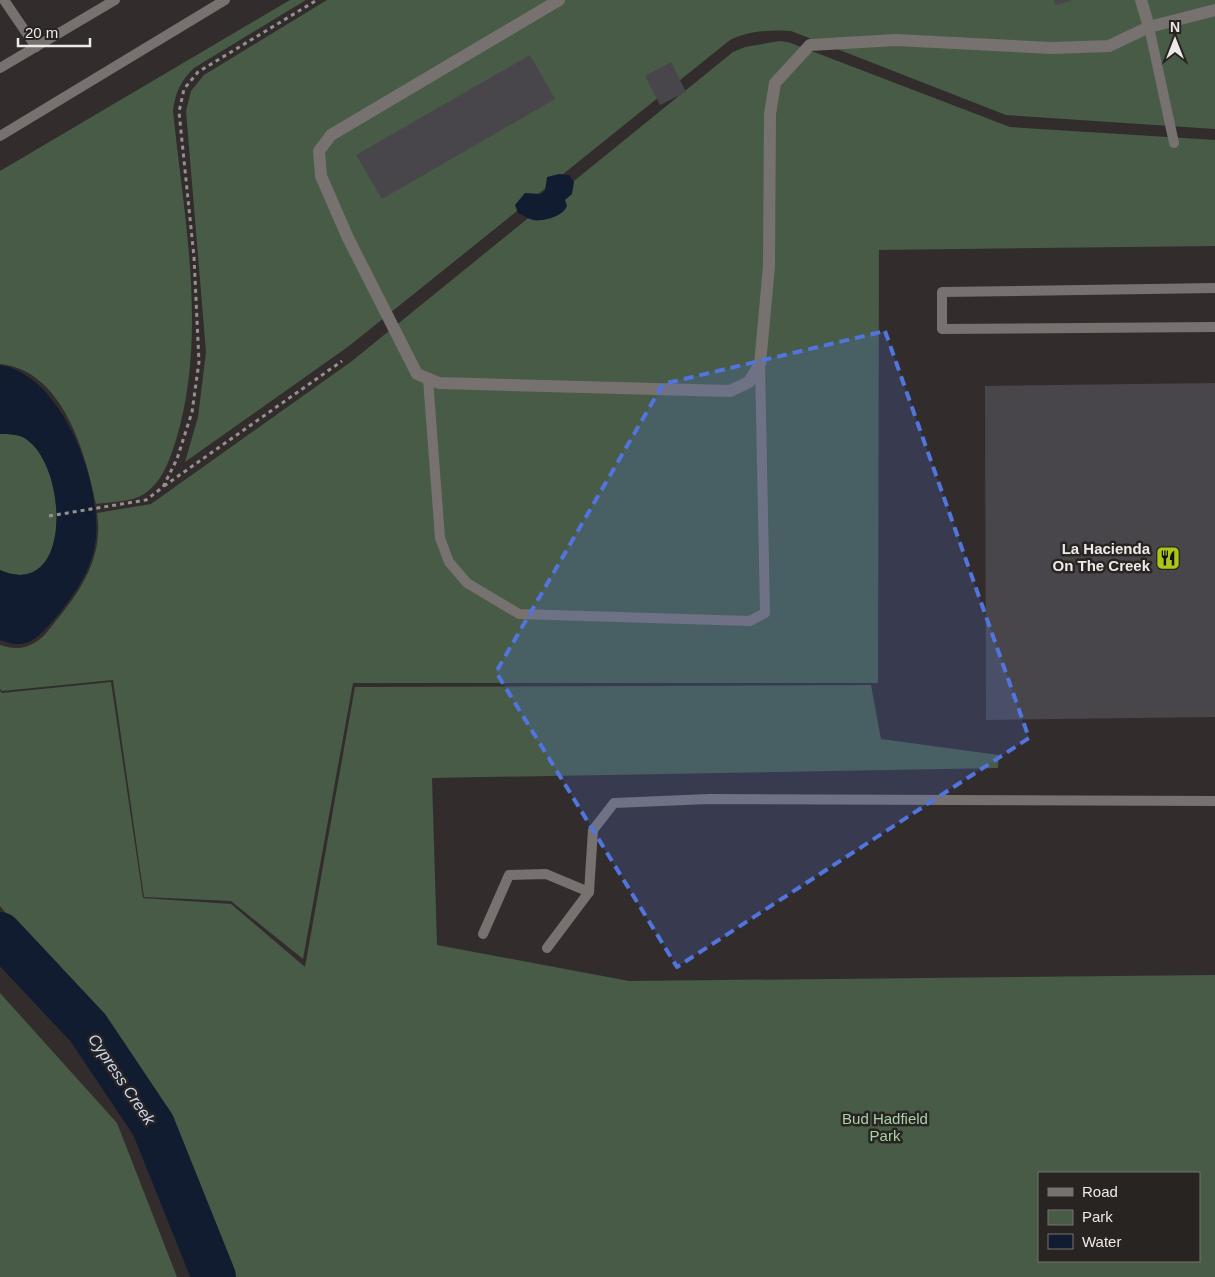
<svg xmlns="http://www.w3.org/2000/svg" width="1215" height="1277" font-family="Helvetica,sans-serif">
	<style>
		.green { fill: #475b47; fill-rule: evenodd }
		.water { fill: #121c31 }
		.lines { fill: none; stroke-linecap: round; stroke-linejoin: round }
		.river { stroke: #121c31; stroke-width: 44 }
		.building { fill: #48464a }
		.path { stroke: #959190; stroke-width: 3; stroke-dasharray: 4 4; stroke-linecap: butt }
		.lane { stroke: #77716f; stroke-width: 10 }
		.street { stroke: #77716f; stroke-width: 12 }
		.marked { fill: #5175dc; fill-opacity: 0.2; stroke: #5175dc; stroke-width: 4; stroke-dasharray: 10 6; stroke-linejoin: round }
		.labels { text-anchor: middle; stroke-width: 5; stroke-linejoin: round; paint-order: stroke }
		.poi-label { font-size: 15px; font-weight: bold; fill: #ece9e8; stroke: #282422; text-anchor: end }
		.park-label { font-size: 15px; fill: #a9d2a8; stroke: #282422 }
		.water-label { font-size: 16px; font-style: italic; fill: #cad8f6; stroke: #282422 }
	</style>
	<rect width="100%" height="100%" fill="#322d2c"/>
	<g class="green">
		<path d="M290,0H306L194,68C181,80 175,93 173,111C184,219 208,334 176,440C170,459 162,483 144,494C132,502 110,502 96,504C86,454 63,370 0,364V171Z"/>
		<path d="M327,0H1215V129L1006,115L791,31C769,30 750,30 730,40L349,346L185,462L198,417L206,352L186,111L191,91L204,75Z"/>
		<path d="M779,41L788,42L1010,127L1215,140V246L879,250L878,683H353L303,959L231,901L144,897L113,680L2,691L0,689V645C11,648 19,650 30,645C41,641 48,631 55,622C81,591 104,556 97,513L151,504L352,361L733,52L745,47Z"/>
		<path d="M0,434C8,434 19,434 26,439C69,468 72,602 0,570Z"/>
		<path d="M111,682L143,898L231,904L305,967L355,687L871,685L881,739L999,755L998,768L432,778L437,945L629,981L1215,975V1277H228L148,1089L0,906V691L2,693ZM1039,1173H1199V1261H1039Z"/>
		<polygon points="0,993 117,1123 177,1277 0,1277"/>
	</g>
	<g class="water">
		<path d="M559,174L569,175L574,182L572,194L565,200L567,206C563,216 544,222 533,220C528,219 523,215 518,213L515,205L525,193L541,194L545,191L547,177Z"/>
		<path d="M0,365C65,375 109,497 93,554C86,580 69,602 52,622C35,641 25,650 0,640V570C72,602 69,468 26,439C19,434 8,434 0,434Z"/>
	</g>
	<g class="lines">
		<polyline class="river" points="0,934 88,1028 153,1125 214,1277"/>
	</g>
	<g class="building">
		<polygon points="1054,0 1071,0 1071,1 1055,5"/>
		<polygon points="530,55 555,99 382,199 356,155"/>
		<polygon points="671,62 686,92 660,105 645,76"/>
		<polygon points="1215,383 1215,717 986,720 985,386"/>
	</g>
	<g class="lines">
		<g class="path">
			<polyline points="164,486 342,361"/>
			<polyline points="49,516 146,500 163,487 177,459 192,412 199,362 194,257 179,112 184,89 198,72 317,0"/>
		</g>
		<g class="lane">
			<polyline points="4,0 36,47"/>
			<polyline points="1149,27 1174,143"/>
			<polyline points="0,68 115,0"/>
			<polyline points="0,136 225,0"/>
			<polyline points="1215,288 942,292 942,329 1215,327"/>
			<polyline points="428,379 440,538 449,562 467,583 519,614 750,621 765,613 760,364"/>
			<polyline points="483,934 509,875 546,874 589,892"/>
			<polyline points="547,948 589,892 593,830 614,803 709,799 1215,801"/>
		</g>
		<g class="street">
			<polyline points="559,0 331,135 319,151 321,176 348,238 417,374 439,383 730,391 749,382 760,364 769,266 770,114 775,83 810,45 896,40 1052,48 1109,46 1149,27 1215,10"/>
			<polyline points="1141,0 1149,27"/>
		</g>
	</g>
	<path class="marked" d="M885,331L1029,738L677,967L496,672L663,384Z"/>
	<defs>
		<g id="restaurant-square" transform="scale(1.25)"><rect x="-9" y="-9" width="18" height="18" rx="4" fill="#aac718" stroke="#282422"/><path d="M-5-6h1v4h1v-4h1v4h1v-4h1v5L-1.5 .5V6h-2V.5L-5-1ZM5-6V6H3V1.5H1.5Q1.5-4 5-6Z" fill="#111"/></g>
	</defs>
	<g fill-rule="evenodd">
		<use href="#restaurant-square" x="1168" y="558"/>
	</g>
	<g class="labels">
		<g class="poi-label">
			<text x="1150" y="554">La Hacienda<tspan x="1150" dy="17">On The Creek</tspan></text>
		</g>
		<g class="park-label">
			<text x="885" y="1124">Bud Hadfield<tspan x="885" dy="17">Park</tspan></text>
		</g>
		<g class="water-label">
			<text transform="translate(122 1079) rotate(56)" y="6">Cypress Creek</text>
		</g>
	</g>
	<rect x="1038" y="1172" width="162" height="90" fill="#282422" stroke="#767371"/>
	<rect x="1048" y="1188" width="25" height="8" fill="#77716f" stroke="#767371"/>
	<text x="1082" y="1197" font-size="15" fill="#ece9e8">Road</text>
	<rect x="1048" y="1210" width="25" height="15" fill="#475b47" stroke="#767371"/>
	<text x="1082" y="1222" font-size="15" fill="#ece9e8">Park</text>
	<rect x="1048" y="1234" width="25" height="15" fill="#121c31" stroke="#767371"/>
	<text x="1082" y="1247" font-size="15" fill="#ece9e8">Water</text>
	<g transform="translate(1175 40)" stroke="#282422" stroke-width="4" paint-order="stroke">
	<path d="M0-4L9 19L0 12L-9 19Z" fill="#ece9e8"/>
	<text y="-8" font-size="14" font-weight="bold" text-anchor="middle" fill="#ece9e8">N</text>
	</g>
	<path d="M18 38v8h72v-8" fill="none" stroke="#ece9e8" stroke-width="2.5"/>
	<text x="25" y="38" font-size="15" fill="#ece9e8" stroke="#282422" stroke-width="4" paint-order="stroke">20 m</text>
</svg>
